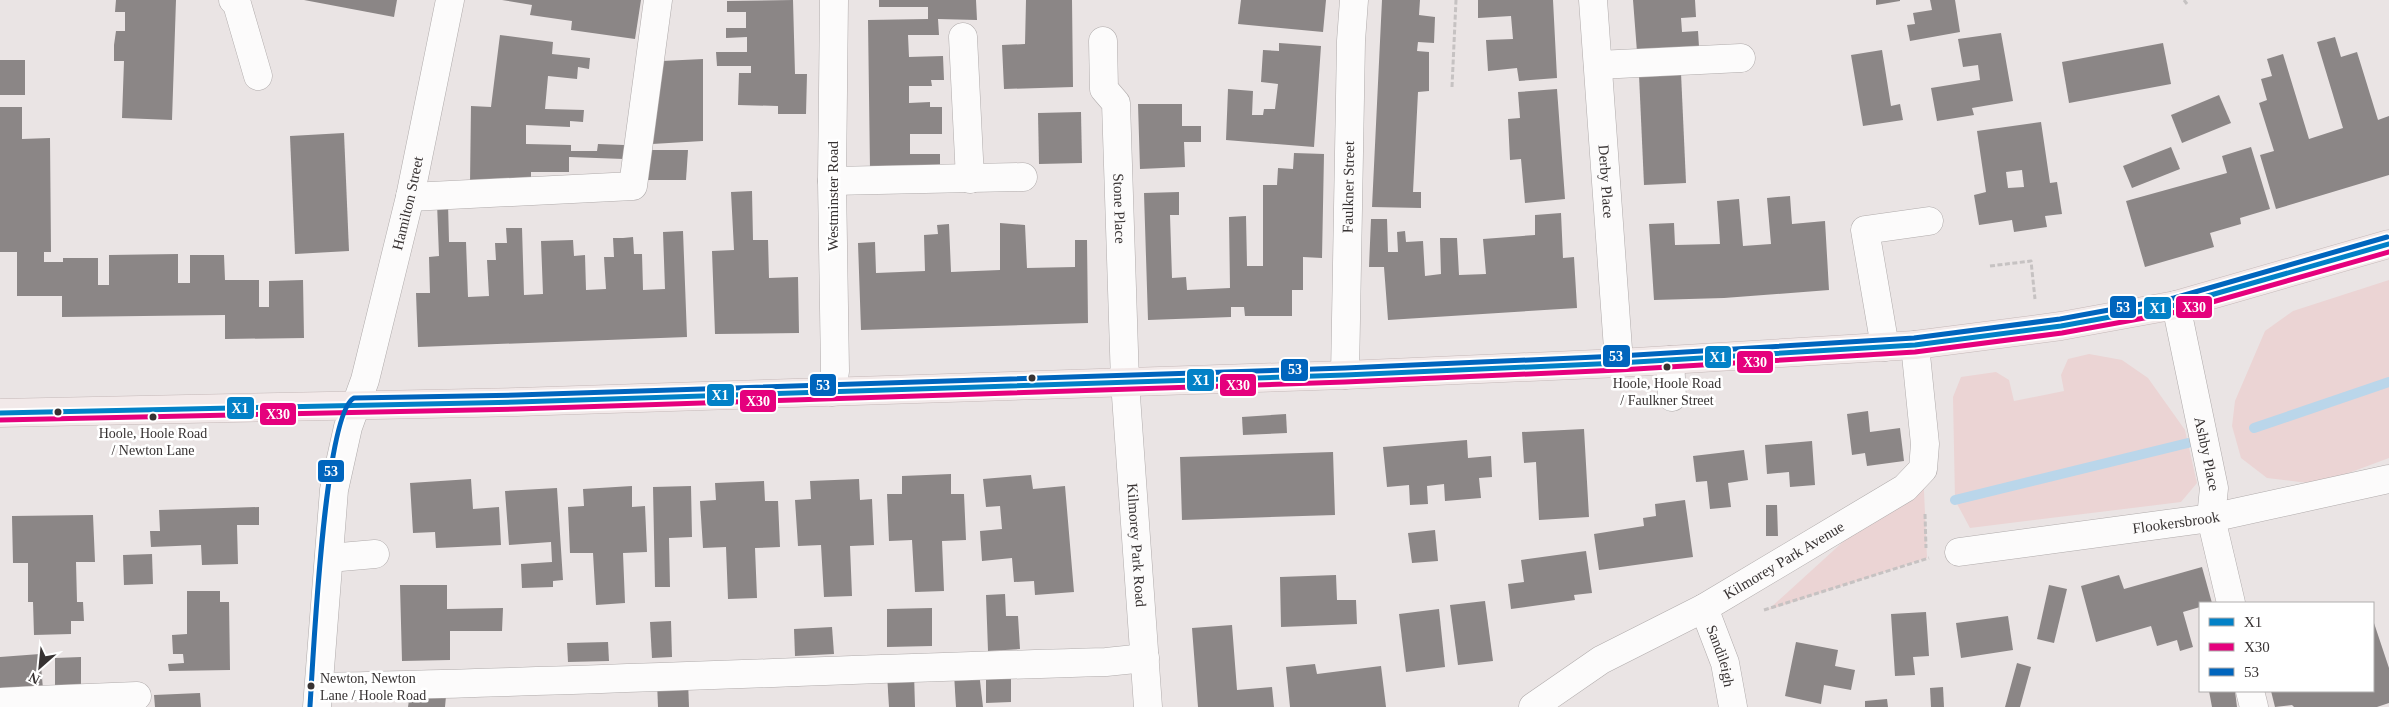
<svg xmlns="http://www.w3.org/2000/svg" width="2389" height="707" font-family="'Times New Roman',serif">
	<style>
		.green { fill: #ebd4d4 }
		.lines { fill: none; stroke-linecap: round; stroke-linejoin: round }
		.stream { stroke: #bad6ea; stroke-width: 10 }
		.building { fill: #8b8686; fill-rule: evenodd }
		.minor-casing { stroke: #b0abab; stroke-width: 29 }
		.highway-casing { stroke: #c5b9b9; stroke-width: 29 }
		.path { stroke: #c6c2c2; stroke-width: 3; stroke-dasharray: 5 2.5; stroke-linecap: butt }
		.minor { stroke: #fcfbfb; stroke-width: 28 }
		.highway { stroke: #f2e9e9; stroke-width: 28 }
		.bus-1-casing { stroke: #fff; stroke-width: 9 }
		.bus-2-casing { stroke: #fff; stroke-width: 9 }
		.bus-3-casing { stroke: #fff; stroke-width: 9 }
		.bus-1 { stroke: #0281c7; stroke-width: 5 }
		.bus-2 { stroke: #e5007d; stroke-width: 5 }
		.bus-3 { stroke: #0065bd; stroke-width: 5 }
		.bus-dot { fill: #373232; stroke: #fff; stroke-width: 2 }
		.labels { text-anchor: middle; stroke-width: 5; stroke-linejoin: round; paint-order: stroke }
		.bus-label { font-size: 14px; fill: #373232; stroke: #fff }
		.street-label { font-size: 15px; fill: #373232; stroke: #fff }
		.line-badge { stroke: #fff; stroke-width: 2 }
		.badge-label { font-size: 14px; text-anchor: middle; font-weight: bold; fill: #fff }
	</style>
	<rect width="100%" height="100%" fill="#eae4e4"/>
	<g class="green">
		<polygon points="2389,280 2389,458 2346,474 2308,483 2267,478 2241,458 2232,426 2235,401 2265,331 2293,311"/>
		<polygon points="2089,354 2122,360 2148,378 2185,430 2197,483 2181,502 1970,528 1955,500 1953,397 1961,377 1996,372 2009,380 2014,401 2064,391 2061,375 2068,359"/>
		<polygon points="1923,469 1927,558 1768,610"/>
	</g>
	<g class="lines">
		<g class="stream">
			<polyline points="2254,428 2389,382"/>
			<polyline points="1955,500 2188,443"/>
		</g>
	</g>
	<g class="building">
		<polygon points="116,0 176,0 172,120 122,118 124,61 114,61 114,45 116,31 125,31 125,12 115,12"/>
		<polygon points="304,0 397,0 394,17"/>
		<polygon points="502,0 641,0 635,39 571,30 572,21 530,15 532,5"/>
		<polygon points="793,0 795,74 807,74 806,114 778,114 778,106 738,105 739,73 751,73 751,66 717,66 716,52 747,52 747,37 726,38 726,28 746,28 746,12 727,12 727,1"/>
		<polygon points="879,0 976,0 977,20 938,19 939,35 908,35 909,57 943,56 944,80 931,80 932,86 909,86 909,103 930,102 930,107 942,107 942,134 910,134 910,154 940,154 940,170 870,170 868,20 928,19 928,7 879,7"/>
		<polygon points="1026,0 1072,0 1073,87 1004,89 1002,45 1025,44"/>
		<polygon points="1241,0 1326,0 1323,32 1238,24"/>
		<polygon points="1382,0 1420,0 1419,15 1435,17 1434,43 1418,42 1417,51 1429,52 1429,91 1418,92 1413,192 1421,192 1421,208 1372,207"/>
		<polygon points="1478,0 1553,0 1557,78 1519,81 1517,68 1488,71 1486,40 1513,39 1511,16 1478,18"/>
		<polygon points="1633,0 1695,0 1696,17 1681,18 1682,32 1698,31 1699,47 1637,52"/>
		<polygon points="1876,0 1900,0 1900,1 1876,5"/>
		<polygon points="1930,0 1955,0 1960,32 1910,41 1907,25 1915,24 1913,13 1932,10"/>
		<polygon points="2001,33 2013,101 1972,108 1974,115 1937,121 1931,88 1980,80 1978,65 1963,67 1958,39"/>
		<polygon points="500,35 553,42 552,54 590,58 589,69 578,67 577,79 548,76 545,109 584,110 583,122 570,121 570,127 526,125 526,144 571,145 571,151 597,151 598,144 624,145 624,159 569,157 569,172 531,172 531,184 470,184 471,106 491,107"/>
		<polygon points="2335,37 2341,57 2357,52 2378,120 2389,116 2389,175 2276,209 2260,155 2274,151 2259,103 2267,100 2261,79 2272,76 2267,59 2283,54 2309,139 2343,128 2317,42"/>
		<polygon points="1279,43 1321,46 1314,147 1226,140 1228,89 1253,91 1252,115 1263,115 1264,109 1275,109 1278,84 1261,82 1263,50 1279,51"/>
		<polygon points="2163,43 2171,84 2069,103 2062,62"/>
		<polygon points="1882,50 1891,106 1900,104 1903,120 1863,126 1851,55"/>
		<polygon points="703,59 703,141 652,144 662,61"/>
		<rect x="0" y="60" width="25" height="35"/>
		<polygon points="1681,73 1686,183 1644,185 1639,75"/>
		<polygon points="1557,89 1565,199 1525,203 1521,159 1510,160 1508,119 1520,118 1518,92"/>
		<polygon points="2219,95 2231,123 2182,143 2171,115"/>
		<polygon points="1138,104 1182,104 1182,126 1201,126 1201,142 1184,142 1185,167 1140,169"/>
		<polygon points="0,107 22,107 22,139 50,138 51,252 44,252 44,262 63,262 63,258 98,258 98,285 109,285 109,255 178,254 178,283 190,283 190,255 224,255 225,280 259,280 259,307 269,307 269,281 303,280 304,338 225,339 225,315 62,317 62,296 17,296 17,252 0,252"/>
		<polygon points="1081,112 1082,163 1039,164 1038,113"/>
		<path d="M2041,122L2050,183L2057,182L2062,214L2045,216L2047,227L2014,232L2012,220L1979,225L1974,195L1986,192L1977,131ZM2022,170L2024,187L2008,188L2006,172Z"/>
		<polygon points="344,133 349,251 295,254 290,136"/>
		<polygon points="2171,147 2180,169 2132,188 2123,166"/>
		<polygon points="2251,147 2270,209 2240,218 2241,224 2210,233 2214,247 2145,267 2126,201 2227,173 2222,156"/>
		<polygon points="650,150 688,150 686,180 646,180"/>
		<polygon points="1294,153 1324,154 1322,258 1303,257 1303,290 1292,290 1292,316 1245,316 1244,307 1231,307 1231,317 1148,320 1144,193 1179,192 1179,215 1170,215 1172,278 1186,277 1187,290 1230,288 1229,217 1246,216 1247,266 1263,266 1263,185 1277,185 1278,168 1293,169"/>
		<polygon points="752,191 753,240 768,240 769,278 798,277 799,333 715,334 712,251 734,250 731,192"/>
		<polygon points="1790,196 1792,224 1825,221 1829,290 1724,298 1654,300 1649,224 1674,223 1675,245 1720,244 1717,201 1739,199 1743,246 1771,244 1767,198"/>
		<polygon points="437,203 448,203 449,242 466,242 468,297 489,296 487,260 496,260 495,243 507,243 506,228 522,228 524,295 543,294 541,241 573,240 574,256 585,255 586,290 606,289 604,257 614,257 613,238 623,238 633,237 634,254 642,254 643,290 665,289 663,232 683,231 687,337 418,347 416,293 430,293 429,257 439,256"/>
		<polygon points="1561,213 1563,258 1574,257 1577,308 1388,320 1384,267 1369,267 1371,219 1387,219 1388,252 1398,252 1397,232 1405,231 1406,242 1423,241 1425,276 1441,274 1440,238 1457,238 1459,275 1486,274 1483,239 1535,235 1535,215"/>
		<polygon points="1000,223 1025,225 1027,268 1075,267 1075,240 1087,240 1088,323 861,330 858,243 875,242 876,273 925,271 924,235 938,234 937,225 949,224 951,272 1000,270"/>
		<polygon points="1868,411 1870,432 1900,428 1904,461 1867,466 1865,453 1852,455 1847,414"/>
		<polygon points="1286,414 1287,433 1243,435 1242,417"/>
		<polygon points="1584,429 1589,517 1539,520 1536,462 1524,463 1522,432"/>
		<polygon points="1467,440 1468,458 1491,456 1492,477 1479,478 1481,498 1445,501 1444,484 1427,486 1428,504 1410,505 1409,485 1387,487 1383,447"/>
		<polygon points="1812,441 1815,485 1790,487 1789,472 1767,474 1765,445"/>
		<polygon points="1744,450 1748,480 1728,483 1731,507 1710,509 1707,481 1696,482 1693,456"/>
		<polygon points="1333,452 1335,515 1182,520 1180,457"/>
		<polygon points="951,474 951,494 964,494 966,540 942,541 944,591 915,592 912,540 889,541 887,494 902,494 902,476"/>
		<polygon points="1031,475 1033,489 1065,486 1074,592 1035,595 1034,581 1014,582 1012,558 982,561 980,531 1002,529 1000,506 986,507 983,479"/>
		<polygon points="471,479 473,509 499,507 501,545 436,548 435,532 413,533 410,483"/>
		<polygon points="859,479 860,500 872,499 874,545 850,546 852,596 824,597 821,545 798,546 795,500 811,499 810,481"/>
		<polygon points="764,481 765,501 778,501 780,547 755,548 757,598 728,599 726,547 703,548 700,501 716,500 715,483"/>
		<polygon points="632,486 632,507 645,506 647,552 623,553 625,603 596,605 593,553 570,553 568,507 584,506 583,489"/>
		<polygon points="691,486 692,537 669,538 670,587 655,587 653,487"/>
		<polygon points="557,488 563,580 553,581 553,587 522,588 521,564 552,562 551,542 509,545 505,491"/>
		<polygon points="1685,500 1693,557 1599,570 1594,534 1644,526 1643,518 1656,516 1655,504"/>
		<polygon points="1766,505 1777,505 1778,536 1766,536"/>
		<polygon points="259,507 259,525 237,525 238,564 202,565 201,545 151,547 150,531 160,531 159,510"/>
		<polygon points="93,515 95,562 76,562 77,602 83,602 84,621 71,621 71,634 34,635 33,602 28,602 28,563 13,563 12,516"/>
		<polygon points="1435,530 1438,561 1412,563 1408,533"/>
		<polygon points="1586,551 1592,593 1574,595 1575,600 1511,609 1508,584 1524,582 1521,560"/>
		<polygon points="152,554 153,584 124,585 123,555"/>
		<polygon points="2202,567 2212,603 2200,603 2200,607 2183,612 2193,647 2180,651 2177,640 2157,646 2151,626 2096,642 2081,586 2119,575 2124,589"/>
		<polygon points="1336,575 1337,600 1356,600 1357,624 1281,627 1280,577"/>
		<polygon points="400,585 447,585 447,609 503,608 502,631 450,631 450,660 402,661"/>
		<polygon points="2049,585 2067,589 2054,643 2037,639"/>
		<polygon points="187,591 220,591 220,602 229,602 230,670 169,671 168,664 184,663 183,654 173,654 172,635 187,634"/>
		<polygon points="1005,594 1006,616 1018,616 1020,649 988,651 986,595"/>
		<polygon points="1485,601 1493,661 1458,665 1450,605"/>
		<polygon points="932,608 932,646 887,647 887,609"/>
		<polygon points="1439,609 1445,667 1406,672 1399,614"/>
		<polygon points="1926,612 1929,656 1913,657 1915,675 1895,676 1891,614"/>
		<polygon points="2008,616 2013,650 1961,658 1956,623"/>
		<polygon points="2373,620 2389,668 2389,703 2377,707 2294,707 2292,705 2275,707 2271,691 2373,691"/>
		<polygon points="671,621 672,657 652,658 650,622"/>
		<polygon points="1232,625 1237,690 1272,687 1274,707 1198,707 1192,628"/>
		<polygon points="832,627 834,654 795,656 794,629"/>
		<polygon points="608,642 609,661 568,662 567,643"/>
		<polygon points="1796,642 1838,650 1835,666 1855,670 1851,690 1824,685 1821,704 1785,696"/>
		<polygon points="40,654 43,689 0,692 0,657"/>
		<polygon points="81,657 81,686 55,687 55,658"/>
		<polygon points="2017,663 2031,667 2020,707 2005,707"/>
		<polygon points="1315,664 1317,674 1381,666 1386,707 1290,707 1286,667"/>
		<polygon points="986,670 1011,670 1011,702 986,703"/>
		<polygon points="979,672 983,707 956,707 954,674"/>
		<polygon points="914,673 915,707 889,707 887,674"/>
		<polygon points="688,681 689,707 658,707 657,682"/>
		<polygon points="1943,687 1944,707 1931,707 1930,688"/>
		<polygon points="2209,691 2235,691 2237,707 2212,707"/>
		<polygon points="200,693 201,707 155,707 154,695"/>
		<polygon points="410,693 446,696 445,707 408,707"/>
		<polygon points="1887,699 1888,707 1865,707 1865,701"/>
	</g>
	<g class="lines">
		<g class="minor-casing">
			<g id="minor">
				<polyline points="233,0 237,4 258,76"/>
				<path id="s1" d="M1593,0L1619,363"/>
				<polyline points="963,37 970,179"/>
				<path id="s2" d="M1103,41L1104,89L1116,103L1125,382L1148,707"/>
				<polyline points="1598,65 1741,58"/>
				<polyline points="832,181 1023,177"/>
				<polyline points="410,197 633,186 658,0"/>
				<path id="s3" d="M2176,305L2214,488L2211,518L2231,603"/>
				<polyline points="1885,347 1865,230 1929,221"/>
				<polyline points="1670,360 1672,397"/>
				<path id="s4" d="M1345,375L1351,41L1354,0"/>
				<polyline points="832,392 835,371 832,181 834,0"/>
				<path id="s5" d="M1959,552L2211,518L2389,479"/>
				<polyline points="329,558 375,554"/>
				<path id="s6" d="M1704,608L1725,663L1733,707"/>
				<path d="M319,687C581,682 843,669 1106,662L1145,658"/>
				<polyline points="2250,691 2254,707"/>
				<polyline points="37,700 137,696"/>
				<polyline points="0,702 37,700 36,707"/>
				<path id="s7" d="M317,707L334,490L348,427L365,380L410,197L450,0"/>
				<path id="s8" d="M1533,707L1601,660L1704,608L1905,488L1923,469L1925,444L1915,345"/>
			</g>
		</g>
		<g class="highway-casing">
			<polyline id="highway" points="0,413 517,402 1345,375 1619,363 1915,345 2061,326 2176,305 2389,244"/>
		</g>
		<g class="path">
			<polyline points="2184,0 2187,4"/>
			<polyline points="1452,87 1456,0"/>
			<polyline points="1990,266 2031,261 2035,299"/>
			<polyline points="1925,514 1926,548"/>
			<polyline points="1764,610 1929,558"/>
		</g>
		<use href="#minor" class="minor"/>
		<use href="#highway" class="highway"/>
		<g class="bus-1-casing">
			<polyline id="bus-1" points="0,413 517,402 1345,375 1619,363 1915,345 2061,326 2176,305 2389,244"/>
		</g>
		<g class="bus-2-casing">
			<polyline id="bus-2" points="0,420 517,409 1345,382 1619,370 1915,352 2062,333 2177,312 2389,252"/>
		</g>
		<g class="bus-3-casing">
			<path id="bus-3" d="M310,706C313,663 324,413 354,398L517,395L1345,368L1619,356L1914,338L2060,319L2174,298L2387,237"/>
		</g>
		<use href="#bus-1" class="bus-1"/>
		<use href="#bus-2" class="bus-2"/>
		<use href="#bus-3" class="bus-3"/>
	</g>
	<g class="bus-dot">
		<circle cx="1667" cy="367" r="4.5"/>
		<circle cx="1032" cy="378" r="4.5"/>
		<circle cx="58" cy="412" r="4.5"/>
		<circle cx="153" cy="417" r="4.5"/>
		<circle cx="311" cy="686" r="4.5"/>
	</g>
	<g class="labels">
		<g class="bus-label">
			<text x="1667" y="388">Hoole, Hoole Road<tspan x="1667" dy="17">/ Faulkner Street</tspan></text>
			<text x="153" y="438">Hoole, Hoole Road<tspan x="153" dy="17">/ Newton Lane</tspan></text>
			<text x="320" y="683" text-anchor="start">Newton, Newton<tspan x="320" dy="17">Lane / Hoole Road</tspan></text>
		</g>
		<g class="street-label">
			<text dy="5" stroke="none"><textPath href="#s1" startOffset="182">Derby Place</textPath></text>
			<text dy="5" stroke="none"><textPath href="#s4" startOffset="188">Faulkner Street</textPath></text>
			<text transform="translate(833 196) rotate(-90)" y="5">Westminster Road</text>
			<text dy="5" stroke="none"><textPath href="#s7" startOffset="514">Hamilton Street</textPath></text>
			<text dy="5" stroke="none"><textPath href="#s2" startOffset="172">Stone Place</textPath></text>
			<text dy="5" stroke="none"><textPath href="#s3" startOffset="152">Ashby Place</textPath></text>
			<text dy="5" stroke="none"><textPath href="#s5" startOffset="219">Flookersbrook</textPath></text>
			<text dy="5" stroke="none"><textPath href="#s2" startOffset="509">Kilmorey Park Road</textPath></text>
			<text dy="5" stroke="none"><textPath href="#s8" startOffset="291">Kilmorey Park Avenue</textPath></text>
			<text dy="5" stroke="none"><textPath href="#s6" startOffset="51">Sandileigh</textPath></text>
		</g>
	</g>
	<g class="line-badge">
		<rect x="2175" y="295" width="38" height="24" rx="5" fill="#e5007d"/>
		<rect x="2109" y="295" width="28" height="24" rx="5" fill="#0065bd"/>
		<rect x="2143" y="296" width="29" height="24" rx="5" fill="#0281c7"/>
		<rect x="1602" y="344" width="29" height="24" rx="5" fill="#0065bd"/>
		<rect x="1704" y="345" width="28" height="24" rx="5" fill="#0281c7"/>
		<rect x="1736" y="350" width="38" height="24" rx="5" fill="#e5007d"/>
		<rect x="1280" y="358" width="29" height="24" rx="5" fill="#0065bd"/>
		<rect x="1186" y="368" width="29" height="24" rx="5" fill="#0281c7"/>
		<rect x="809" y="373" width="28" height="24" rx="5" fill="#0065bd"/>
		<rect x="1219" y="373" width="38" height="24" rx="5" fill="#e5007d"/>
		<rect x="706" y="383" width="29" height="24" rx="5" fill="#0281c7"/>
		<rect x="739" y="389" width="38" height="24" rx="5" fill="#e5007d"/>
		<rect x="226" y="396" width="29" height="24" rx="5" fill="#0281c7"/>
		<rect x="259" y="402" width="38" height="24" rx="5" fill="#e5007d"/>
		<rect x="317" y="459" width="28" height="24" rx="5" fill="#0065bd"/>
	</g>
	<g class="badge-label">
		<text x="2194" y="312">X30</text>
		<text x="2123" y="312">53</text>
		<text x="2158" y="313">X1</text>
		<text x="1616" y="361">53</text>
		<text x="1718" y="362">X1</text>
		<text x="1755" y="367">X30</text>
		<text x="1295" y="374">53</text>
		<text x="1201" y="385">X1</text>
		<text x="823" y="390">53</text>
		<text x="1238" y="390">X30</text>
		<text x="720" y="400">X1</text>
		<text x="758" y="406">X30</text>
		<text x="240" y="413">X1</text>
		<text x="278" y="419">X30</text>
		<text x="331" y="476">53</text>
	</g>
	<rect x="2199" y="602" width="175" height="90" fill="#ffffff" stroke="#afadad"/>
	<rect x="2209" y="618" width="25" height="8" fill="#0281c7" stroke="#afadad"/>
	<text x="2244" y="627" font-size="15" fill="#373232">X1</text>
	<rect x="2209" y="643" width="25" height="8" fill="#e5007d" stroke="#afadad"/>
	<text x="2244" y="652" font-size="15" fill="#373232">X30</text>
	<rect x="2209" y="668" width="25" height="8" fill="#0065bd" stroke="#afadad"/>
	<text x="2244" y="677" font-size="15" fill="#373232">53</text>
	<g transform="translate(40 667) rotate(207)" stroke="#ffffff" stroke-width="4" paint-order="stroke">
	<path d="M0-4L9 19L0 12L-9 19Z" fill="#373232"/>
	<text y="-8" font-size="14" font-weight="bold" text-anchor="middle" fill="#373232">N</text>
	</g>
</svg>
